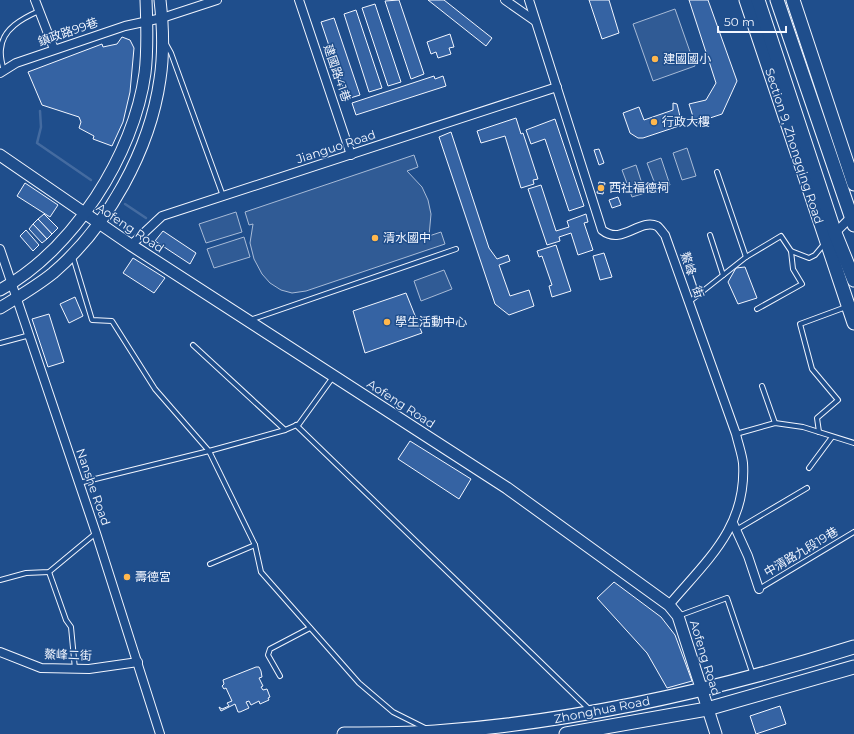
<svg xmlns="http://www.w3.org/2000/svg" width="854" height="734" font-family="Montserrat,'Noto Sans TC',sans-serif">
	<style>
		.built { fill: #305b95; stroke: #a8bbd7 }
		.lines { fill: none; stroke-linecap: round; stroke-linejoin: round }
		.stream { stroke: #446ba0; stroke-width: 2.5 }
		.building { fill: #3563a3; stroke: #f2f6ff }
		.lane-casing { stroke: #f2f6ff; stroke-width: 6 }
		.street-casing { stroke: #f2f6ff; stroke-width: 10 }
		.secondary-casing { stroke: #f2f6ff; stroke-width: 13 }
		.primary-casing { stroke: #f2f6ff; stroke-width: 15 }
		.lane { stroke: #1f4e8c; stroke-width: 4 }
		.street { stroke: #1f4e8c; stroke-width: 8 }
		.secondary { stroke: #1f4e8c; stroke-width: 11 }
		.primary { stroke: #1f4e8c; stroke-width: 13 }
		.poi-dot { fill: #ffb74d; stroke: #1f4e8c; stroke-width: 1.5 }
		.labels { text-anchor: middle; stroke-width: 3; stroke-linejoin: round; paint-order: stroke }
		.street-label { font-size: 12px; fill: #f2f6ff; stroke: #1f4e8c }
		.poi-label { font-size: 12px; fill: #f2f6ff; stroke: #1f4e8c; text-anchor: start }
	</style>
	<rect width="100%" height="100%" fill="#1f4e8c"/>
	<g class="built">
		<polygon points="675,9 695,66 653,81 633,24"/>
		<polygon points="687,148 696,176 682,180 673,153"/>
		<polygon points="414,155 418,167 407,171 422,187 428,200 431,214 429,236 441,232 445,244 306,291 292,293 281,290 270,283 262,274 254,259 250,243 253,224 249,225 245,212"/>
		<polygon points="661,158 670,185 657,189 647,163"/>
		<polygon points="636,165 645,193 632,197 622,170"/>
		<polygon points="236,212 242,232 206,243 199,224"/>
		<polygon points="244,237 250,257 214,268 207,249"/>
		<polygon points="444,270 452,289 421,301 414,281"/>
	</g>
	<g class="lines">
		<g class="stream">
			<polyline points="40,111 41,127 37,143 91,180"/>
			<polyline points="125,204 146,218"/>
		</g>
	</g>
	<g class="building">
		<polygon points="399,0 424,74 411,79 385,1"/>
		<polygon points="428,0 444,0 492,38 486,46"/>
		<polygon points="589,0 609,0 619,33 602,39"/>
		<polygon points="689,0 708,0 737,81 722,114 695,123 689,104 706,100 716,83"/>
		<polygon points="375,4 401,82 388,86 362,8"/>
		<polygon points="356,10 382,88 369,92 344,14"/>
		<polygon points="334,18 360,95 347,99 321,22"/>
		<polygon points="450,34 454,47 449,48 451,54 438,58 436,52 431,54 427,42"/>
		<polygon points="122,37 130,40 134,48 130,92 123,122 112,146 93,139 94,136 79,128 81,122 79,117 42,105 28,72 102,44 103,47 117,44"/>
		<polygon points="434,76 435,79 443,76 446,86 356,115 352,103"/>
		<polygon points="673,103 677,104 682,125 643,138 638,138 630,133 623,113 639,107 644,120 673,110"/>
		<polygon points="516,118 521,134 523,133 538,179 533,180 534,184 521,188 505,136 481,143 477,131"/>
		<polygon points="555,119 584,206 569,211 545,139 531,144 526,130"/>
		<polygon points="451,132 489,248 497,259 508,255 510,261 499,265 510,296 529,290 534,306 509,315 495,304 439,137"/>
		<polygon points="599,149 604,163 599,165 594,150"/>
		<polygon points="599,182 605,183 603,194 597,193"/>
		<polygon points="25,183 58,205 50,217 17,196"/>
		<polygon points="541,185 556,231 569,227 567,221 586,214 588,222 584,223 593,250 578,255 571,233 559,237 560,241 547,245 528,189"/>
		<polygon points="618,197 621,205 612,208 609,200"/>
		<polygon points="44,214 58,228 52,234 38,219"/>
		<polygon points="38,219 52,234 47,239 33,224"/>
		<polygon points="33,224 47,239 42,243 29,229"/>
		<polygon points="26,230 39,245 33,251 20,236"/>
		<polygon points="163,231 196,253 190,264 155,241"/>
		<polygon points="556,245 571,291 552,297 549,286 552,285 542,256 539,257 537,251"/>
		<polygon points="604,253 612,277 600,280 593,256"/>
		<polygon points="133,258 165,278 154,293 123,273"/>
		<polygon points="745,267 757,298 738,304 728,282 736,268"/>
		<polygon points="406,293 422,333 365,353 353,311"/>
		<polygon points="75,297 83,316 69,323 60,304"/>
		<polygon points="49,314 64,362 48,367 32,319"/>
		<polygon points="410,441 471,479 459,499 398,459"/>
		<polygon points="614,582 661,617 675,635 692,681 667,688 647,653 597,598"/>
		<polygon points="256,667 259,667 261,671 262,677 259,678 263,686 261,687 263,690 267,689 270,697 268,698 269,700 260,704 259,701 251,705 249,701 246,702 249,708 240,712 238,712 235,704 221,711 219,707 222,709 229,706 227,703 232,701 226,688 224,689 222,686 224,684 223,680"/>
		<polygon points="780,706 786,724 756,734 750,716"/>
	</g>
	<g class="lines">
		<g class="lane-casing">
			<g id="lane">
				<polyline points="166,44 171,53 223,196"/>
				<path d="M4,71C2,64 0,56 1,49C2,29 23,18 39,11"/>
				<polyline points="717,172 746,257"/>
				<polyline points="710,235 723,275"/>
				<polyline points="73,257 92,320 112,321 155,389 209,451 255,545 261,572 359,683 393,712 425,728"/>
				<polyline points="689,302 746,257 781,236 791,251 809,258 815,255 825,243"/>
				<polyline points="757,309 802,284 793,269 791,251"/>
				<polyline points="250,320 456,249"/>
				<polyline points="0,343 30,335"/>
				<polyline points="193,345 285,430"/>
				<polyline points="762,386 775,423"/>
				<polyline points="296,425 590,710"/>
				<polyline points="819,432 817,418 838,400 812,369 800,324 846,307"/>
				<polyline points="736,434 775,423 803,427 854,443"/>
				<polyline points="809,468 832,437"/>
				<polyline points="79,483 209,451 285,430 299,424 333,377"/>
				<polyline points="736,530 807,488"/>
				<polyline points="210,564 255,545"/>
				<polyline points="49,572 66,620 71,627 75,669"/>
				<polyline points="0,580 26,573 49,572 96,533"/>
				<polyline points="759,589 854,532"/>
				<polyline points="678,616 727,598 753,675"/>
				<polyline points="280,676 268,655 270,649 310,628"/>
			</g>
		</g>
		<g class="street-casing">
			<g id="street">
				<polyline points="35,0 54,49"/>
				<polyline points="299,0 351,155"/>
				<polyline points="505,0 535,21"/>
				<path d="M529,0L602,230C622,246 639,218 657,226C660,228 663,233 665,235L736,434C738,443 742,454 743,463C747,527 707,560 669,605"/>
				<polyline points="0,73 16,63 125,26 162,18 217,0"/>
				<polyline points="833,235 853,215"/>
				<polyline points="131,245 162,216 557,87"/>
				<polyline points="0,249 96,533 160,734"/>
				<polyline points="733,523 748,556 759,589"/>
				<polyline points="0,652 41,668 89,669 138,662"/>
			</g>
		</g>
		<g class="secondary-casing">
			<g id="secondary">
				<polyline points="0,155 131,245 507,488 669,605 678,616 716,734"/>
				<path d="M0,290C73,250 134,155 145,73C148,49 147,24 146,0"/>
				<path d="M0,308C18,297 37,286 53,273C108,226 150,150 160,79C164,53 163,26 160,0"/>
			</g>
		</g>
		<g class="primary-casing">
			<g id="primary">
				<polyline points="746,0 854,323"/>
				<polyline points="758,0 835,233 854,280"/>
				<polyline points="777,0 854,225"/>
				<polyline points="793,0 854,184"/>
				<path d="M344,734C374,734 405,734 435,732C578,722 717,690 854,647"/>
				<polyline points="566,734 707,709 854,667"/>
			</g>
		</g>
		<use href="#lane" class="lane"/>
		<use href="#street" class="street"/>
		<use href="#secondary" class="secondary"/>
		<use href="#primary" class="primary"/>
	</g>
	<g class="poi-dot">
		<circle cx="655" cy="59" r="4"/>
		<circle cx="654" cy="122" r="4"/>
		<circle cx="601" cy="188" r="4"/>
		<circle cx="375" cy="238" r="4"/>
		<circle cx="387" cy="322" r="4"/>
		<circle cx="127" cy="577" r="4"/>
	</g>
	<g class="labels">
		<g class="street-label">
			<text transform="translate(68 32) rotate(-19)" y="4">鎮政路99巷</text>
			<text transform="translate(337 73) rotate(71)" y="4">建國路41巷</text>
			<text transform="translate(794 146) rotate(72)" y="4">Section 9, Zhongqing Road</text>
			<text transform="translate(336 147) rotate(-18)" y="4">Jianguo Road</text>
			<text transform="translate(130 228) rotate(34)" y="4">Aofeng Road</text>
			<text transform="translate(692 275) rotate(71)" y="4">鰲峰一街</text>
			<text transform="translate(401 404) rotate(33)" y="4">Aofeng Road</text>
			<text transform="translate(93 487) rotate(71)" y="4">Nanshe Road</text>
			<text transform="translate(801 552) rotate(-31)" y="4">中清路九段19巷</text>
			<text transform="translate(68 655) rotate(2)" y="4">鰲峰二街</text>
			<text transform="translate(705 658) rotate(73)" y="4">Aofeng Road</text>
			<text transform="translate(602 710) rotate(-11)" y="4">Zhonghua Road</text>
		</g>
		<g class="poi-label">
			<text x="663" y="63">建國國小</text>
			<text x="662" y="126">行政大樓</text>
			<text x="609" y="192">西社福德祠</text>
			<text x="383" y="242">清水國中</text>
			<text x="395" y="326">學生活動中心</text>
			<text x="135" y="581">壽德宮</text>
		</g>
	</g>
	<path d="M718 26v6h68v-6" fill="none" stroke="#f2f6ff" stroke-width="2"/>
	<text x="724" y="26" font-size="12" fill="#f2f6ff" stroke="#1f4e8c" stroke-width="3" paint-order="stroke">50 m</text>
</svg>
